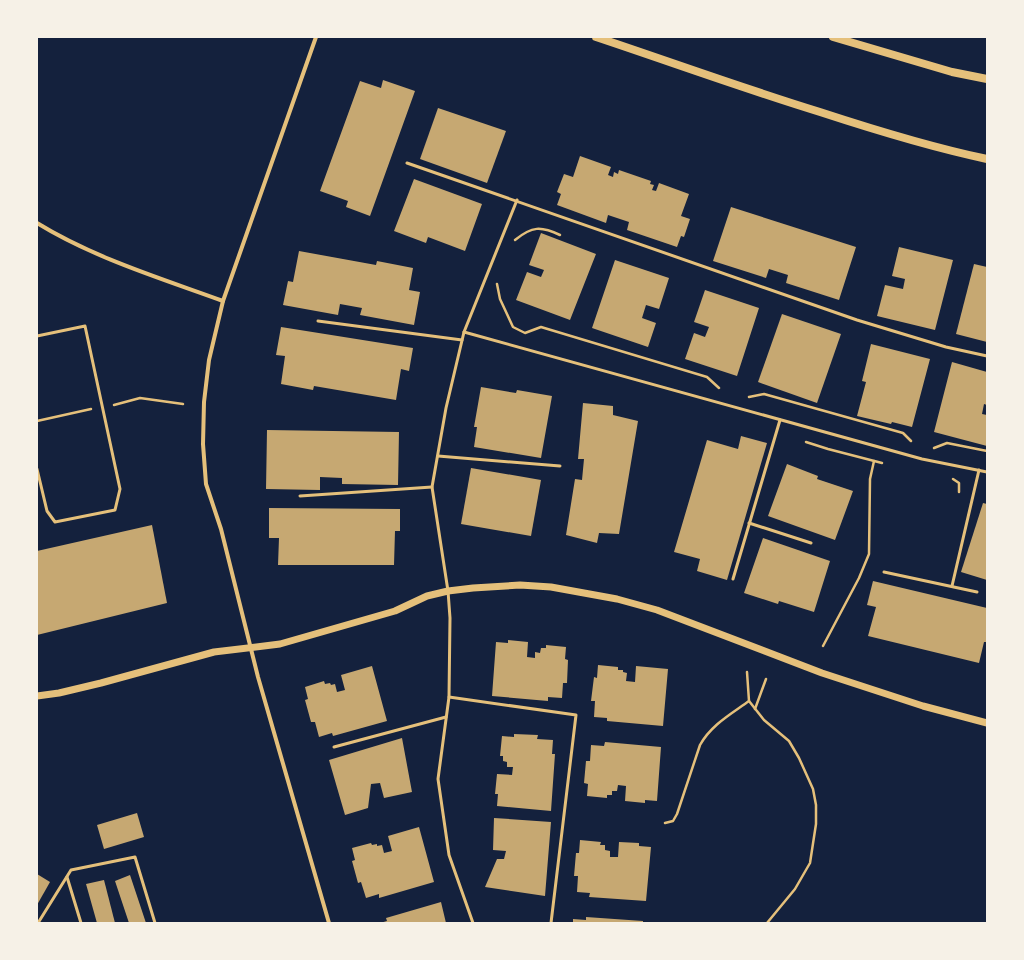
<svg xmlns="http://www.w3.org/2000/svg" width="1024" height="960" font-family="'Nunito Sans',sans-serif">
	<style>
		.building { fill: #c6a872 }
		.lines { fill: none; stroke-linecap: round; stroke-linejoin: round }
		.path { stroke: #e5c07b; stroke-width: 2.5 }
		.service { stroke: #e5c07b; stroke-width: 3 }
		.minor { stroke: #e5c07b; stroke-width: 4 }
		.tertiary { stroke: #e5c07b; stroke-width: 7 }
		.secondary { stroke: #e5c07b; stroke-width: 8 }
	</style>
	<rect width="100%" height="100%" fill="#14213d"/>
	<g class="building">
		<polygon points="383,80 415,91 370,216 346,207 348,201 320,191 360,81 381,88"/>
		<polygon points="438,108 506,131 487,183 420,159"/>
		<polygon points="580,156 611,167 608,175 613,177 614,172 618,174 619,170 651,181 650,184 654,185 652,190 656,191 659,183 689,194 681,216 690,219 684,237 681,236 677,247 627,230 629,222 608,215 606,223 557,205 561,194 557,192 564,174 573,177"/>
		<polygon points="414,179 482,204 465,251 428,237 426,243 394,231"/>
		<polygon points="731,207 856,247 839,300 786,283 788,275 769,269 766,278 713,261"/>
		<polygon points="541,233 596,254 570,320 516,300 527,272 541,277 544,270 529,265"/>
		<polygon points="899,247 953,260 935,330 877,316 885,285 903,289 905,279 892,276"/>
		<polygon points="299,251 376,265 377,261 413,268 409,290 420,292 414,325 360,315 362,308 340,304 338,315 283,305 288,281 293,282"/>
		<polygon points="615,260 669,278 659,309 646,305 642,318 656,323 648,347 592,328"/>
		<polygon points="974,264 987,267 987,342 956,334"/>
		<polygon points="705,290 759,308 737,376 685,359 694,333 705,337 709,327 694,322"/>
		<polygon points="782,314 841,334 817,403 758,382"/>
		<polygon points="281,327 413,348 409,371 401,369 396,400 314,386 313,390 281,384 285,356 276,355"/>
		<polygon points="871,344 930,359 912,427 892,422 891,424 857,416 866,382 862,381"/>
		<polygon points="952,362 987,372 987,405 984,404 982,414 987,415 987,446 934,432"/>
		<polygon points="481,387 516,393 517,390 552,396 541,458 474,447 477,427 474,427"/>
		<polygon points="583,403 613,406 613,415 638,421 619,534 599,533 597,543 566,535 575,479 582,480 584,459 578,459"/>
		<polygon points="267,430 399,432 398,485 342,484 342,478 320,477 320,490 266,489"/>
		<polygon points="741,436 767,443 727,580 697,571 700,559 674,552 707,440 738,449"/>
		<polygon points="787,464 818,476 817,479 853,491 835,540 768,516"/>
		<polygon points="471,468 541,480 531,536 461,524"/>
		<polygon points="983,503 987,504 987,580 961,572"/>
		<polygon points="269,508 400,509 400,531 395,531 394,565 278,565 279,538 269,538"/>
		<polygon points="152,525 167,603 37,635 37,551"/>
		<polygon points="763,538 830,561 814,612 779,601 778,604 744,593"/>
		<polygon points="873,581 987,608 987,642 984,642 979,663 868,636 876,607 867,605"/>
		<polygon points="508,640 528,642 527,657 535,658 535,652 540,653 541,648 546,648 546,645 566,647 565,659 568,660 567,683 563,683 562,698 548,697 548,701 492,696 496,642 508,643"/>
		<polygon points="598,665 618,667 618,670 623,670 623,672 627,673 626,681 635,682 636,666 668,669 663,726 607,721 607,718 594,717 595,701 591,701 594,677 597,678"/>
		<polygon points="372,666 387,721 333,736 332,733 319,737 315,722 311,722 305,700 308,699 305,687 324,681 325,684 330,683 331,685 335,684 337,692 345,690 341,675"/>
		<polygon points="514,734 538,735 537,739 553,740 552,754 555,754 551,811 497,806 498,794 495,794 497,774 512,775 513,767 507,767 507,762 503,761 503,756 500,756 502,736 514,737"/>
		<polygon points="402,738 412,792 384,798 380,783 371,784 368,808 345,815 329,760"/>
		<polygon points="605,742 661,747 657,801 645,800 645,803 625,801 626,786 618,785 617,791 612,791 612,795 607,795 607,798 587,796 588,784 584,783 586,761 590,761 591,745 604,746"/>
		<polygon points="137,813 144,837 104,849 97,825"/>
		<polygon points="494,818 551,822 545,896 485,887 497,859 504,859 506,851 493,850"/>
		<polygon points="419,827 434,882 379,898 379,894 366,898 361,882 358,883 352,861 355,860 352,848 371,843 372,845 377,844 377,846 382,845 384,853 392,851 388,836"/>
		<polygon points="580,840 601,842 600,845 605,845 605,850 610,851 610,857 618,857 619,842 639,843 639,846 651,847 646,901 589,897 590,893 577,892 578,876 574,876 576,853 579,853"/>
		<polygon points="37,874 50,882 37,905"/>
		<polygon points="130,875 146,923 129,923 115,881"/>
		<polygon points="104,880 115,923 97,923 86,884"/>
		<polygon points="441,902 446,923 380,923 387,921 386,918"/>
		<polygon points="586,917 643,921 643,923 573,923 573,919 586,920"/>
	</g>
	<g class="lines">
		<g class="path">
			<path d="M515,240C532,226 541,226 560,235"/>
			<polyline points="497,284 500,299 513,327 525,333 541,327 707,377 719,388"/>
			<polyline points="749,397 764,394 903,433 911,441"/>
			<polyline points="114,405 140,398 183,404"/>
			<polyline points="37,421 91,409"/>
			<polyline points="806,442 828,449 882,463"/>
			<polyline points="934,448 947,443 987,451"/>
			<polyline points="953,479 959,483 959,492"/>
			<polyline points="823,646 859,578 869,554 870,479 874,461"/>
			<polyline points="747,672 749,701 764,720 789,741 799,758 813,789 816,805 816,824 810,863 795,889 767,923"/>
			<polyline points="755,709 766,679"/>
			<path d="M665,823L673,821L677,814L700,745C711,725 731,714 749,701"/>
		</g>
		<g class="service">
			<polyline points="407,163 857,320 946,347 987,356"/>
			<polyline points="517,200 464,332 446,408 432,487 448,591 450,618 449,697 576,715 551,923"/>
			<polyline points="318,321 462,340"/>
			<polyline points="464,332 922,459 987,472"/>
			<polyline points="37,336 85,326 120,489 115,510 55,522 47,511 37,469"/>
			<polyline points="438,456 560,466"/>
			<polyline points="300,496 432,487"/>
			<polyline points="749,523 811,543"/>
			<polyline points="884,572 977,592"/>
			<polyline points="733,579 780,420"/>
			<polyline points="952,586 979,470"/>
			<polyline points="449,697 438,779 449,855 473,923"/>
			<polyline points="334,747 446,717"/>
			<polyline points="67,877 81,923"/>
			<polyline points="38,923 71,870 135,857 155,923"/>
		</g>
		<g class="minor">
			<polyline points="316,37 223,301 209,360 204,402 203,444 206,484 221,529 258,677 329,923"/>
			<path d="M37,223C94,258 160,278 223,301"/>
		</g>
		<polyline class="tertiary" points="37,696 59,693 101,683 214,652 280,644 395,611 427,596 448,591 473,588 520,585 551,587 617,599 657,610 822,673 923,706 987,723"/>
		<g class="secondary">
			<path d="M596,37C671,62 745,89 820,112C875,130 930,147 987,159"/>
			<polyline points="833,37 952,72 987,79"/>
		</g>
	</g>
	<rect width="1024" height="960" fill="none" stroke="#f6f1e7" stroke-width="76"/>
</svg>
